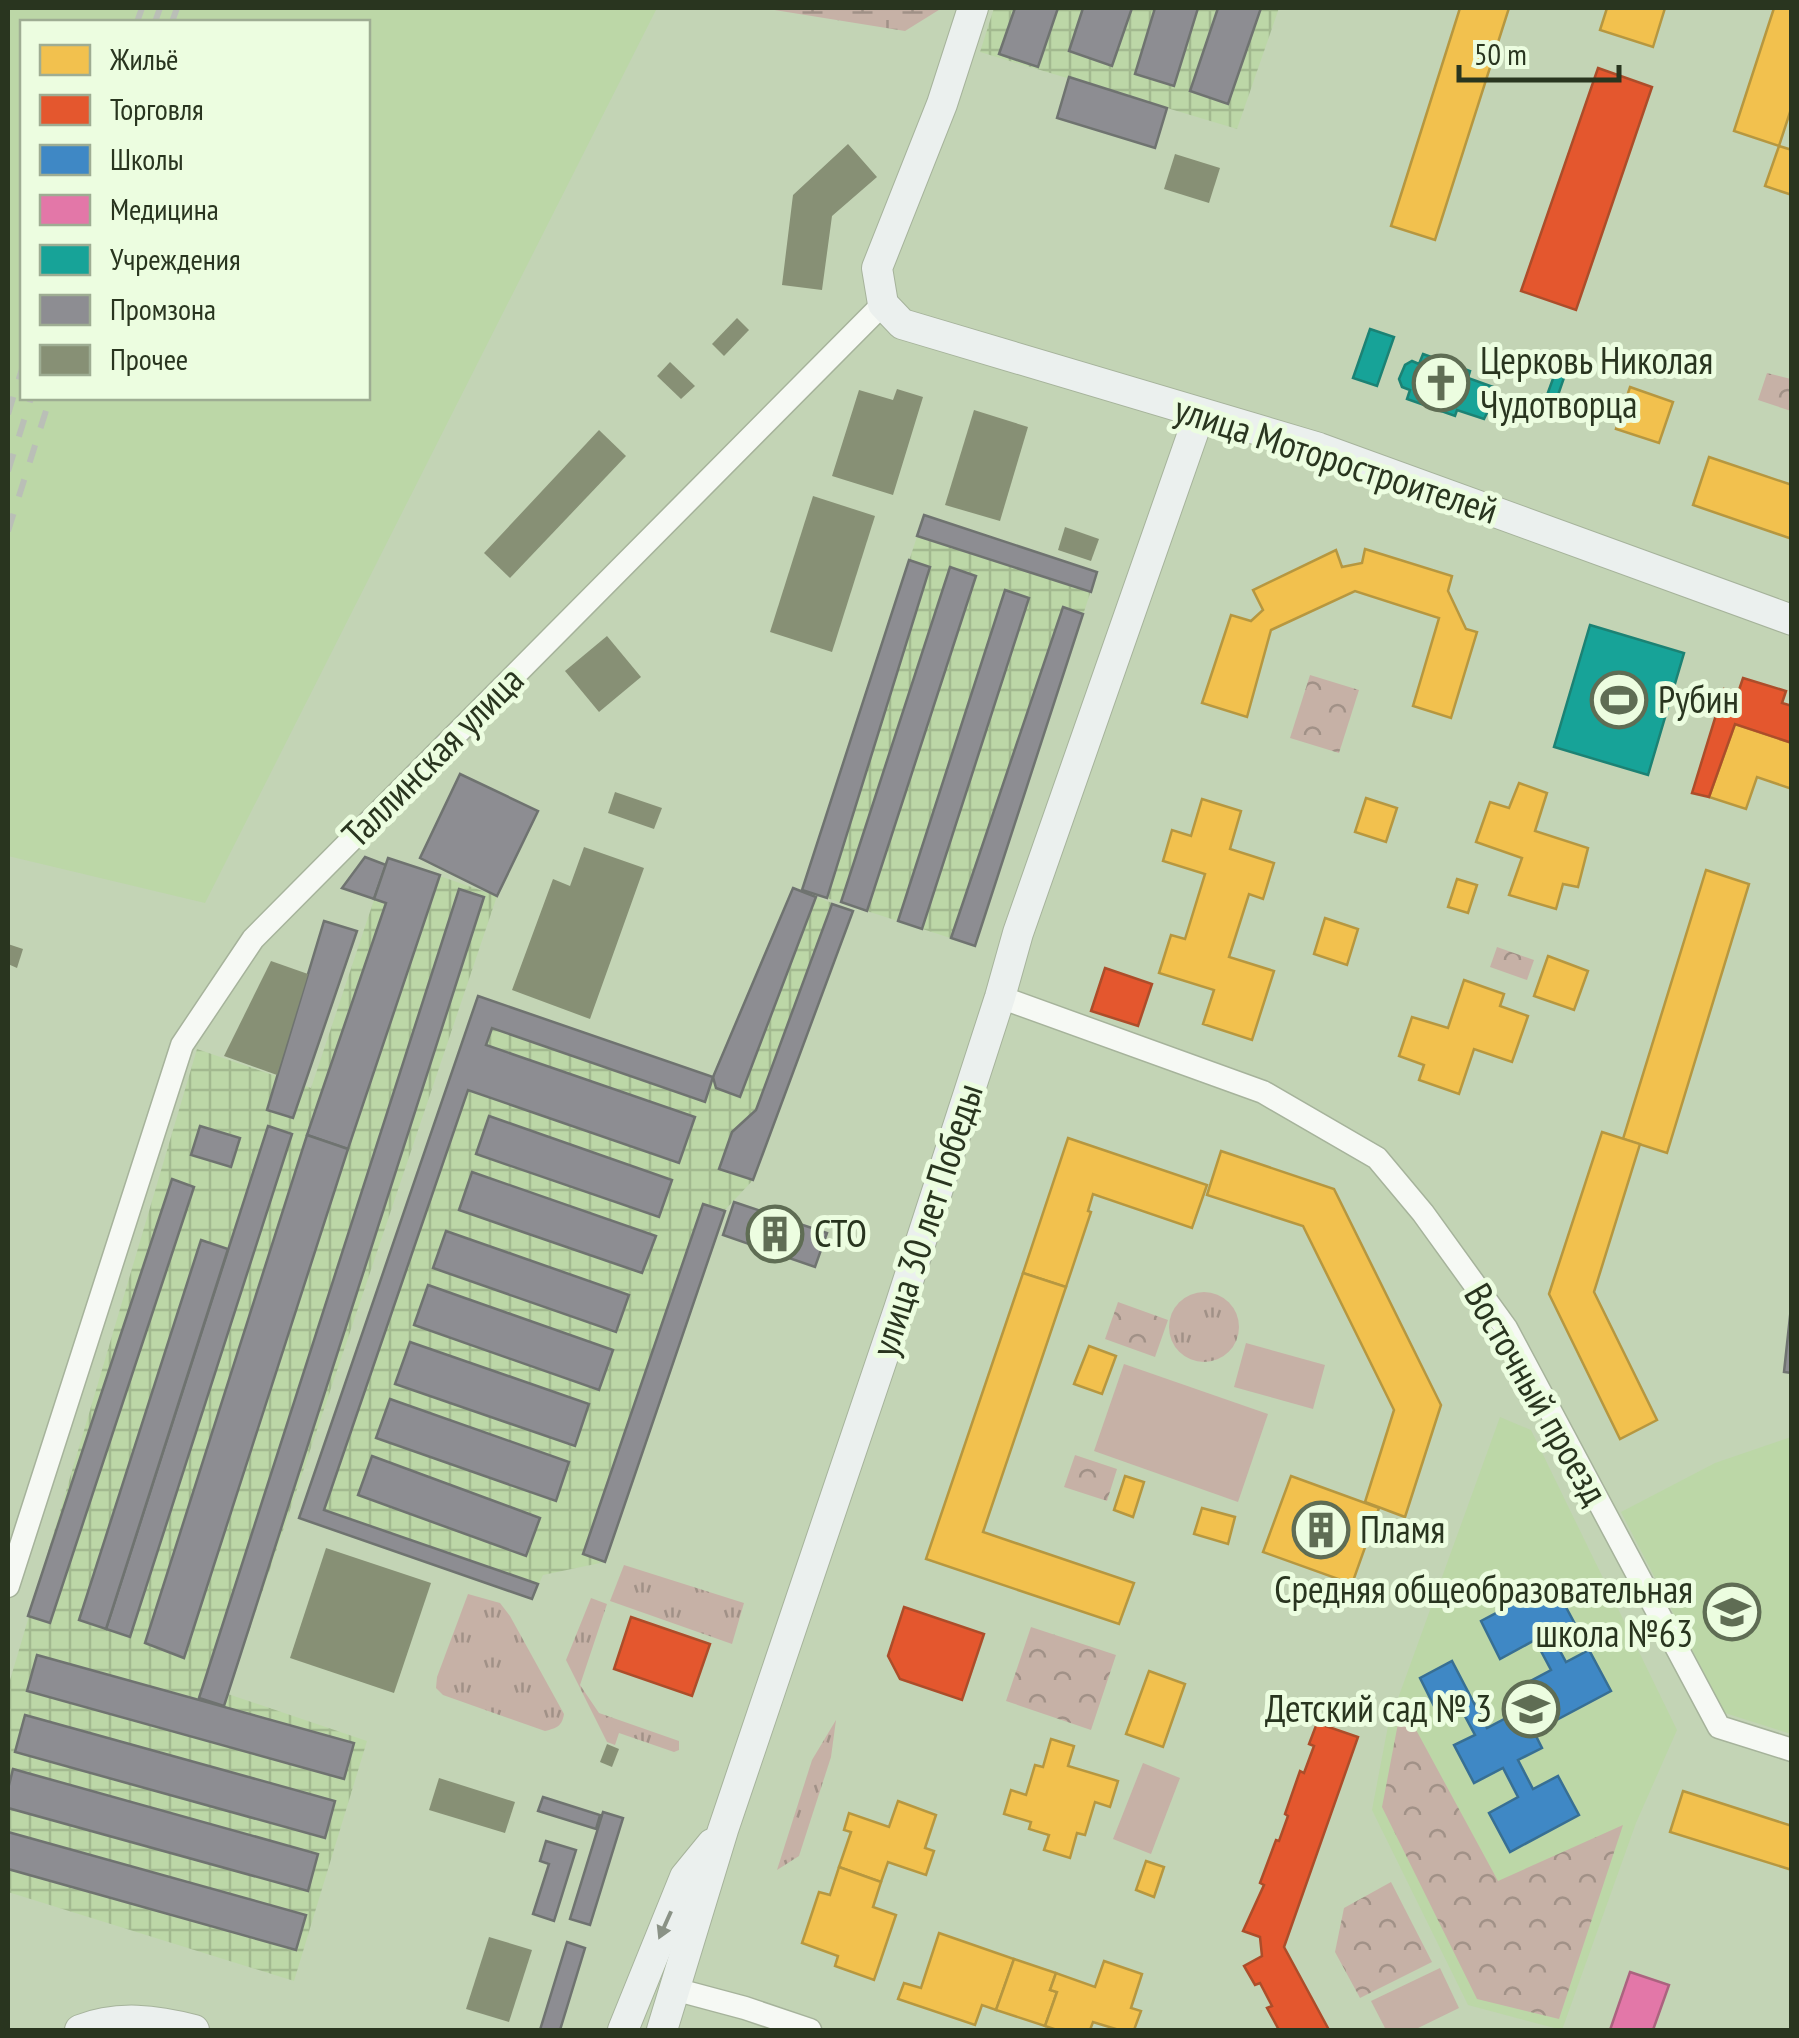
<svg xmlns="http://www.w3.org/2000/svg" width="1799" height="2038" font-family="'PT Sans Narrow',sans-serif">
	<style>
		.built { fill: #bcd7a7; fill-rule: evenodd }
		.industrial { fill: url(#industrial-grid) }
		.grass { fill: url(#grass-tufts) }
		.wetland { fill: url(#wetland-marsh) }
		.park { fill: url(#park-crowns) }
		.pitch { fill: #c6b1a6 }
		.homes { fill: #f2c14e; stroke: #b69740; stroke-width: 2.5 }
		.shops { fill: #e4572e; stroke: #ac4d2a; stroke-width: 2.5 }
		.schools { fill: #3f88c5; stroke: #386f93; stroke-width: 2.5 }
		.health { fill: #e377a8; stroke: #ab637f; stroke-width: 2.5 }
		.public { fill: #17a398; stroke: #1c8274; stroke-width: 2.5 }
		.industry { fill: #8d8d92; stroke: #6f7370; stroke-width: 2.5 }
		.building { fill: #879075 }
		.lines { fill: none; stroke-linecap: round; stroke-linejoin: round }
		.street-casing { stroke: #a6b39b; stroke-width: 25 }
		.secondary-casing { stroke: #a6b39b; stroke-width: 32 }
		.street { stroke: #f6f9f4; stroke-width: 22 }
		.secondary { stroke: #ebf0ee; stroke-width: 30 }
		.rail { stroke: #babfb7; stroke-width: 6; stroke-dasharray: 18 18; stroke-linecap: butt }
		.oneway { fill: #8a9286 }
		.labels { text-anchor: middle; stroke-width: 10; stroke-linejoin: round; paint-order: stroke }
		.poi-label { font-size: 38px; fill: #29351f; stroke: #ecfde0; text-anchor: start }
		.street-label { font-size: 38px; fill: #29351f; stroke: #ecfde0 }
	</style>
	<defs>
		<pattern id="industrial-grid" width="8" height="8" patternUnits="userSpaceOnUse" patternTransform="scale(2.5)"><rect width="8" height="8" fill="#bcd7a7"/><path d="M0 4h8M4 0v8" fill="none" stroke="#a2b98f"/></pattern>
		<pattern id="grass-tufts" width="24" height="20" patternUnits="userSpaceOnUse" patternTransform="scale(2.5)"><rect width="24" height="20" fill="#c6b1a6"/><path d="M3 7l-1-3M5 7V3M7 7l1-3M15 17l-1-3M17 17v-4M19 17l1-3" fill="none" stroke="#a19187"/></pattern>
		<pattern id="wetland-marsh" width="20" height="14" patternUnits="userSpaceOnUse" patternTransform="scale(2.5)"><rect width="20" height="14" fill="#c6b1a6"/><path d="M1 5h8M5 5V1M11 12h8M15 12V8" fill="none" stroke="#a19187"/></pattern>
		<pattern id="park-crowns" width="20" height="18" patternUnits="userSpaceOnUse" patternTransform="scale(2.5)"><rect width="20" height="18" fill="#c6b1a6"/><path d="M2 6a3 3 0 1 1 6 0M12 15a3 3 0 1 1 6 0" fill="none" stroke="#a19187"/></pattern>
	</defs>
	<rect width="100%" height="100%" fill="#c3d4b5"/>
	<g class="built">
		<path d="M8,8H657L205,903L8,856ZM22,22H368V398H22Z"/>
		<polygon points="1500,1417 1531,1430 1677,1730 1636,1823 1562,2030 1468,2005 1372,1810 1388,1726"/>
		<polygon points="1791,1437 1792,1437 1791,1734 1725,1713 1621,1512 1715,1463"/>
	</g>
	<g class="industrial">
		<polygon points="994,8 1279,8 1237,129 980,52"/>
		<polygon points="924,515 1097,572 975,946 802,890"/>
		<polygon points="388,858 497,896 228,1694 367,1741 294,1981 8,1892 8,1687 197,1049 311,1088"/>
		<polygon points="793,888 853,911 753,1180 724,1211 605,1562 543,1575 532,1599 299,1518 478,996 713,1077"/>
	</g>
	<g class="grass">
		<circle cx="1204" cy="1327" r="35"/>
		<polygon points="624,1565 744,1603 732,1644 610,1601"/>
		<path d="M468,1594L500,1603L510,1616L564,1714C562,1726 557,1728 545,1731L443,1695L436,1688L437,1677Z"/>
		<polygon points="591,1598 607,1604 580,1685 599,1713 679,1741 679,1750 674,1752 619,1733 615,1745 607,1742 566,1660"/>
		<polygon points="836,1720 831,1757 799,1856 777,1870 812,1760"/>
	</g>
	<polygon class="wetland" points="762,8 942,8 905,31"/>
	<g class="park">
		<polygon points="1767,373 1791,379 1791,411 1758,400"/>
		<polygon points="1310,675 1359,690 1339,753 1290,738"/>
		<polygon points="1497,947 1534,960 1527,980 1490,967"/>
		<polygon points="1118,1302 1168,1320 1155,1357 1105,1339"/>
		<polygon points="1075,1455 1117,1469 1107,1501 1064,1487"/>
		<polygon points="1031,1627 1116,1655 1091,1730 1006,1701"/>
		<polygon points="1400,1713 1408,1715 1498,1881 1623,1825 1559,2019 1477,1999 1382,1807"/>
		<polygon points="1391,1882 1432,1962 1360,1998 1335,1952 1344,1908"/>
	</g>
	<g class="pitch">
		<polygon points="1246,1343 1325,1365 1313,1409 1234,1387"/>
		<polygon points="1124,1364 1268,1414 1238,1502 1094,1451"/>
		<polygon points="1143,1763 1180,1778 1151,1854 1113,1839"/>
		<polygon points="1440,1968 1459,2008 1414,2030 1386,2030 1371,2001"/>
	</g>
	<g class="homes">
		<polygon points="1460,8 1509,8 1435,240 1391,226"/>
		<polygon points="1607,8 1665,8 1653,47 1600,30"/>
		<polygon points="1774,8 1792,8 1792,106 1779,146 1734,131"/>
		<polygon points="1779,146 1792,150 1792,195 1765,186"/>
		<polygon points="1630,387 1673,402 1659,443 1616,429"/>
		<polygon points="1709,457 1792,485 1792,539 1693,505"/>
		<polygon points="1365,549 1452,576 1448,591 1466,629 1477,632 1451,718 1413,706 1439,618 1355,591 1271,630 1247,717 1202,703 1231,615 1251,621 1263,610 1253,590 1336,550 1342,567 1362,563"/>
		<polygon points="1735,724 1792,743 1792,789 1757,777 1746,809 1709,797"/>
		<polygon points="1519,783 1547,793 1535,831 1588,848 1578,887 1563,884 1556,909 1509,895 1522,858 1476,842 1490,802 1509,808"/>
		<polygon points="1366,798 1397,808 1386,842 1355,832"/>
		<polygon points="1202,799 1241,811 1230,849 1274,863 1263,899 1249,894 1229,957 1274,971 1252,1040 1203,1024 1214,990 1159,973 1171,935 1185,939 1205,874 1163,861 1172,830 1191,836"/>
		<polygon points="1706,870 1749,884 1667,1153 1623,1139"/>
		<polygon points="1457,879 1477,885 1468,913 1448,907"/>
		<polygon points="1325,918 1358,929 1347,965 1314,954"/>
		<polygon points="1548,956 1588,971 1574,1010 1534,996"/>
		<polygon points="1464,980 1504,994 1500,1006 1528,1016 1512,1062 1474,1049 1459,1094 1419,1080 1424,1065 1399,1056 1412,1017 1448,1028"/>
		<polygon points="1602,1132 1640,1144 1594,1292 1657,1420 1620,1439 1549,1294"/>
		<polygon points="1068,1138 1207,1185 1192,1228 1093,1194 1088,1211 1091,1212 1066,1287 1023,1273"/>
		<polygon points="1221,1151 1334,1189 1441,1405 1405,1517 1365,1502 1394,1410 1303,1226 1207,1195"/>
		<polygon points="1023,1273 1066,1287 983,1532 1134,1583 1119,1624 926,1559"/>
		<polygon points="1089,1346 1116,1356 1102,1394 1074,1384"/>
		<polygon points="1125,1476 1144,1482 1133,1517 1114,1510"/>
		<polygon points="1291,1476 1379,1508 1352,1584 1263,1552"/>
		<polygon points="1202,1508 1235,1517 1228,1544 1194,1534"/>
		<polygon points="1149,1671 1185,1684 1163,1747 1126,1734"/>
		<polygon points="1051,1739 1074,1746 1068,1766 1118,1781 1110,1807 1095,1802 1085,1835 1077,1833 1070,1858 1044,1850 1049,1835 1029,1829 1031,1822 1004,1814 1011,1790 1026,1795 1035,1765 1043,1767"/>
		<polygon points="1683,1791 1792,1826 1792,1870 1670,1832"/>
		<polygon points="898,1801 936,1815 925,1848 934,1851 926,1875 888,1862 881,1882 839,1867 851,1832 844,1830 849,1813 889,1827"/>
		<polygon points="1146,1861 1164,1867 1154,1897 1136,1890"/>
		<polygon points="839,1867 881,1882 873,1907 896,1915 874,1980 835,1966 838,1956 802,1943 819,1892 830,1895"/>
		<polygon points="939,1933 1014,1959 996,2010 982,2005 975,2025 898,1999 904,1983 921,1988"/>
		<polygon points="1014,1959 1056,1973 1050,1990 1057,1992 1045,2026 996,2010"/>
		<polygon points="1104,1961 1142,1974 1131,2008 1141,2011 1134,2030 1119,2030 1093,2022 1090,2030 1057,2030 1045,2026 1057,1992 1050,1990 1056,1973 1095,1987"/>
	</g>
	<g class="shops">
		<polygon points="1598,68 1652,87 1576,310 1521,291"/>
		<polygon points="1743,678 1786,691 1782,703 1792,706 1792,743 1735,724 1709,797 1692,793 1724,689 1738,693"/>
		<polygon points="1105,968 1152,984 1138,1026 1091,1011"/>
		<polygon points="904,1607 984,1634 962,1700 900,1679 888,1656"/>
		<polygon points="631,1617 710,1644 692,1696 614,1669"/>
		<polygon points="1317,1723 1358,1737 1284,1947 1329,2030 1279,2030 1267,2008 1272,2006 1260,1983 1255,1985 1244,1966 1262,1956 1260,1937 1243,1931 1264,1885 1260,1883 1276,1840 1279,1841 1288,1816 1285,1814 1300,1771 1304,1773 1314,1746 1309,1744"/>
	</g>
	<polygon class="schools" points="1553,1583 1575,1624 1552,1636 1566,1662 1589,1650 1611,1691 1534,1732 1542,1748 1518,1760 1533,1789 1558,1776 1579,1815 1510,1852 1489,1813 1518,1797 1503,1768 1474,1783 1454,1745 1475,1735 1460,1707 1440,1718 1420,1678 1452,1661 1487,1728 1521,1710 1512,1691 1551,1670 1535,1640 1500,1659 1481,1621"/>
	<polygon class="health" points="1630,1972 1669,1985 1653,2030 1610,2030"/>
	<g class="public">
		<polygon points="1370,329 1394,337 1377,386 1353,378"/>
		<polygon points="1423,354 1470,371 1468,378 1496,388 1493,396 1503,399 1497,414 1488,411 1484,419 1457,410 1455,416 1407,399 1410,390 1402,387 1399,379 1405,365 1412,361 1419,364"/>
		<polygon points="1558,365 1567,369 1556,401 1546,398"/>
		<polygon points="1590,625 1684,653 1648,775 1554,747"/>
	</g>
	<g class="industry">
		<polygon points="1015,8 1058,8 1038,67 999,54"/>
		<polygon points="1083,8 1132,8 1112,66 1069,51"/>
		<polygon points="1155,8 1198,8 1174,86 1135,74"/>
		<polygon points="1218,8 1261,8 1228,104 1190,91"/>
		<polygon points="1069,77 1167,108 1155,148 1057,118"/>
		<polygon points="924,515 1097,572 1091,592 917,536"/>
		<polygon points="909,560 930,567 827,898 802,890"/>
		<polygon points="950,567 976,576 867,911 841,902"/>
		<polygon points="1005,590 1029,598 922,929 898,921"/>
		<polygon points="1063,607 1083,614 975,946 951,938"/>
		<polygon points="460,774 538,811 497,896 420,858"/>
		<polygon points="365,857 386,865 374,899 342,888"/>
		<polygon points="388,858 440,875 348,1149 307,1135 386,903 374,899"/>
		<polygon points="793,888 816,897 740,1097 716,1088 713,1077"/>
		<polygon points="459,889 484,897 224,1706 199,1698"/>
		<polygon points="832,904 853,911 753,1180 719,1169 732,1132 756,1110"/>
		<polygon points="324,921 357,931 293,1118 267,1110"/>
		<polygon points="478,996 713,1077 705,1102 492,1028 486,1045 695,1117 679,1163 468,1090 324,1510 538,1584 532,1599 299,1518"/>
		<polygon points="489,1116 672,1180 659,1217 476,1154"/>
		<polygon points="200,1126 240,1138 231,1167 191,1155"/>
		<polygon points="268,1126 292,1134 130,1637 106,1629"/>
		<polygon points="307,1135 348,1149 184,1658 145,1643"/>
		<polygon points="472,1172 656,1236 642,1273 459,1210"/>
		<polygon points="172,1179 194,1187 50,1623 28,1616"/>
		<polygon points="734,1202 827,1233 815,1267 723,1235"/>
		<polygon points="703,1204 725,1211 605,1562 583,1554"/>
		<polygon points="446,1231 629,1295 616,1332 433,1268"/>
		<polygon points="201,1240 228,1249 106,1629 79,1620"/>
		<polygon points="428,1285 613,1350 599,1390 414,1325"/>
		<polygon points="1792,1298 1792,1373 1784,1372"/>
		<polygon points="410,1342 589,1404 575,1446 395,1384"/>
		<polygon points="390,1399 569,1462 556,1501 376,1438"/>
		<polygon points="372,1456 540,1518 526,1556 358,1495"/>
		<polygon points="37,1655 354,1743 344,1779 27,1691"/>
		<polygon points="25,1715 335,1801 325,1838 15,1752"/>
		<polygon points="13,1769 318,1854 308,1891 8,1808 8,1789"/>
		<polygon points="543,1797 600,1815 596,1829 538,1811"/>
		<polygon points="603,1812 623,1818 590,1925 570,1919"/>
		<polygon points="8,1832 306,1915 296,1950 8,1869"/>
		<polygon points="546,1841 576,1850 554,1921 533,1914 549,1864 540,1861"/>
		<polygon points="567,1942 585,1948 560,2030 540,2030"/>
	</g>
	<g class="building">
		<polygon points="848,144 877,177 832,216 822,290 782,285 793,195"/>
		<polygon points="1175,154 1220,168 1209,203 1164,189"/>
		<polygon points="737,318 749,330 724,356 712,344"/>
		<polygon points="670,362 695,386 681,399 657,376"/>
		<polygon points="897,389 923,397 893,495 832,476 859,390 893,400"/>
		<polygon points="974,410 1028,427 1000,521 945,505"/>
		<polygon points="599,430 626,456 510,578 484,553"/>
		<polygon points="813,496 875,516 832,652 770,632"/>
		<polygon points="1065,527 1099,539 1091,561 1058,550"/>
		<polygon points="607,636 641,677 599,712 565,671"/>
		<polygon points="615,792 662,808 654,829 608,813"/>
		<polygon points="584,847 644,868 590,1019 512,990 553,879 570,886"/>
		<polygon points="8,944 23,949 17,968 8,964"/>
		<polygon points="271,961 308,974 277,1075 224,1056"/>
		<polygon points="326,1548 431,1583 394,1693 290,1658"/>
		<polygon points="607,1744 619,1749 612,1767 600,1762"/>
		<polygon points="439,1778 515,1802 505,1833 429,1810"/>
		<polygon points="489,1937 532,1950 509,2022 466,2009"/>
	</g>
	<g class="lines">
		<g class="street-casing">
			<g id="street">
				<polyline points="1000,997 1263,1092 1377,1158 1423,1213 1506,1328 1719,1727 1792,1750"/>
				<polyline points="8,1586 182,1045 253,939 883,304"/>
				<polyline points="674,1989 745,2008 810,2030"/>
			</g>
		</g>
		<g class="secondary-casing">
			<g id="secondary">
				<polyline points="973,8 942,104 877,268 883,304 902,324 1319,448 1792,620"/>
				<path d="M80,2030C117,2015 157,2020 194,2030"/>
				<polyline points="623,2030 685,1877 712,1844"/>
				<polyline points="662,2030 723,1830 899,1309 1000,997 1018,933 1200,413"/>
			</g>
		</g>
		<use href="#street" class="street"/>
		<use href="#secondary" class="secondary"/>
		<g class="rail">
			<polyline points="137,22 142,8"/>
			<polyline points="155,22 160,8"/>
			<polyline points="172,22 177,8"/>
			<polyline points="8,414 22,369"/>
			<polyline points="8,471 31,398"/>
			<polyline points="8,531 50,398"/>
		</g>
	</g>
	<defs><path id="oneway-solid" d="M-6-.8H1V-3.2L6.5 0L1 3.2V.8H-6Z" transform="scale(2.5)"/></defs>
	<use class="oneway" href="#oneway-solid" transform="translate(665 1925) rotate(114)"/>
	<defs>
		<g id="church-ring" transform="scale(2.875)"><circle r="9.5" fill="#ecfde0" stroke="#5f6d54" stroke-width="1.5"/><path d="M-1.2-6h2.4v3.5h3.3v2.4h-3.3V6h-2.4V-.1h-3.3v-2.4h3.3Z" fill="#5f6d54"/></g>
		<g id="stadium-ring" transform="scale(2.875)"><circle r="9.5" fill="#ecfde0" stroke="#5f6d54" stroke-width="1.5"/><path d="M0-5a6.5 5 0 1 0 0 10a6.5 5 0 1 0 0-10ZM-3.5-1.8h7v3.6h-7Z" fill="#5f6d54"/></g>
		<g id="building-ring" transform="scale(2.875)"><circle r="9.5" fill="#ecfde0" stroke="#5f6d54" stroke-width="1.5"/><path d="M-4-6H4V6H1V3H-1V6H-4ZM-2.5-4.3h1.7v1.8h-1.7ZM.8-4.3h1.7v1.8H.8ZM-2.5-1h1.7V.8h-1.7ZM.8-1h1.7V.8H.8Z" fill="#5f6d54"/></g>
		<g id="school-ring" transform="scale(2.875)"><circle r="9.5" fill="#ecfde0" stroke="#5f6d54" stroke-width="1.5"/><path d="M0-5L7-2L0 1L-7-2ZM-4 1L0 2.5L4 1V4Q0 6-4 4Z" fill="#5f6d54"/></g>
	</defs>
	<g fill-rule="evenodd">
		<use href="#church-ring" x="1441" y="383"/>
		<use href="#stadium-ring" x="1619" y="700"/>
		<use href="#building-ring" x="775" y="1234"/>
		<use href="#building-ring" x="1321" y="1530"/>
		<use href="#school-ring" x="1732" y="1612"/>
		<use href="#school-ring" x="1531" y="1709"/>
	</g>
	<g class="labels">
		<g class="poi-label">
			<text x="1480" y="374">Церковь Николая<tspan x="1480" dy="44">Чудотворца</tspan></text>
			<text x="1658" y="713">Рубин</text>
			<text x="814" y="1247">СТО</text>
			<text x="1360" y="1543">Пламя</text>
			<text x="1693" y="1603" text-anchor="end">Средняя общеобразовательная<tspan x="1693" dy="44">школа №63</tspan></text>
			<text x="1492" y="1722" text-anchor="end">Детский сад № 3</text>
		</g>
		<g class="street-label">
			<text transform="translate(1336 460) rotate(18)" y="13">улица Моторостроителей</text>
			<text transform="translate(433 757) rotate(-45)" y="13">Таллинская улица</text>
			<text transform="translate(927 1220) rotate(-72)" y="13">улица 30 лет Победы</text>
			<text transform="translate(1536 1394) rotate(60)" y="13">Восточный проезд</text>
		</g>
	</g>
	<rect width="1799" height="2038" fill="none" stroke="#29351f" stroke-width="20"/>
	<rect x="20" y="20" width="350" height="380" fill="#ecfde0" stroke="#9ead93" stroke-width="2.5"/>
	<rect x="40" y="45" width="50" height="30" fill="#f2c14e" stroke="#9ead93" stroke-width="2.5"/>
	<text x="110" y="70" font-size="30" fill="#29351f">Жильё</text>
	<rect x="40" y="95" width="50" height="30" fill="#e4572e" stroke="#9ead93" stroke-width="2.5"/>
	<text x="110" y="120" font-size="30" fill="#29351f">Торговля</text>
	<rect x="40" y="145" width="50" height="30" fill="#3f88c5" stroke="#9ead93" stroke-width="2.5"/>
	<text x="110" y="170" font-size="30" fill="#29351f">Школы</text>
	<rect x="40" y="195" width="50" height="30" fill="#e377a8" stroke="#9ead93" stroke-width="2.5"/>
	<text x="110" y="220" font-size="30" fill="#29351f">Медицина</text>
	<rect x="40" y="245" width="50" height="30" fill="#17a398" stroke="#9ead93" stroke-width="2.5"/>
	<text x="110" y="270" font-size="30" fill="#29351f">Учреждения</text>
	<rect x="40" y="295" width="50" height="30" fill="#8d8d92" stroke="#9ead93" stroke-width="2.5"/>
	<text x="110" y="320" font-size="30" fill="#29351f">Промзона</text>
	<rect x="40" y="345" width="50" height="30" fill="#879075" stroke="#9ead93" stroke-width="2.5"/>
	<text x="110" y="370" font-size="30" fill="#29351f">Прочее</text>
	<path d="M1459 65v15h160v-15" fill="none" stroke="#29351f" stroke-width="5"/>
	<text x="1474" y="65" font-size="30" fill="#29351f" stroke="#ecfde0" stroke-width="8" paint-order="stroke">50 m</text>
</svg>
